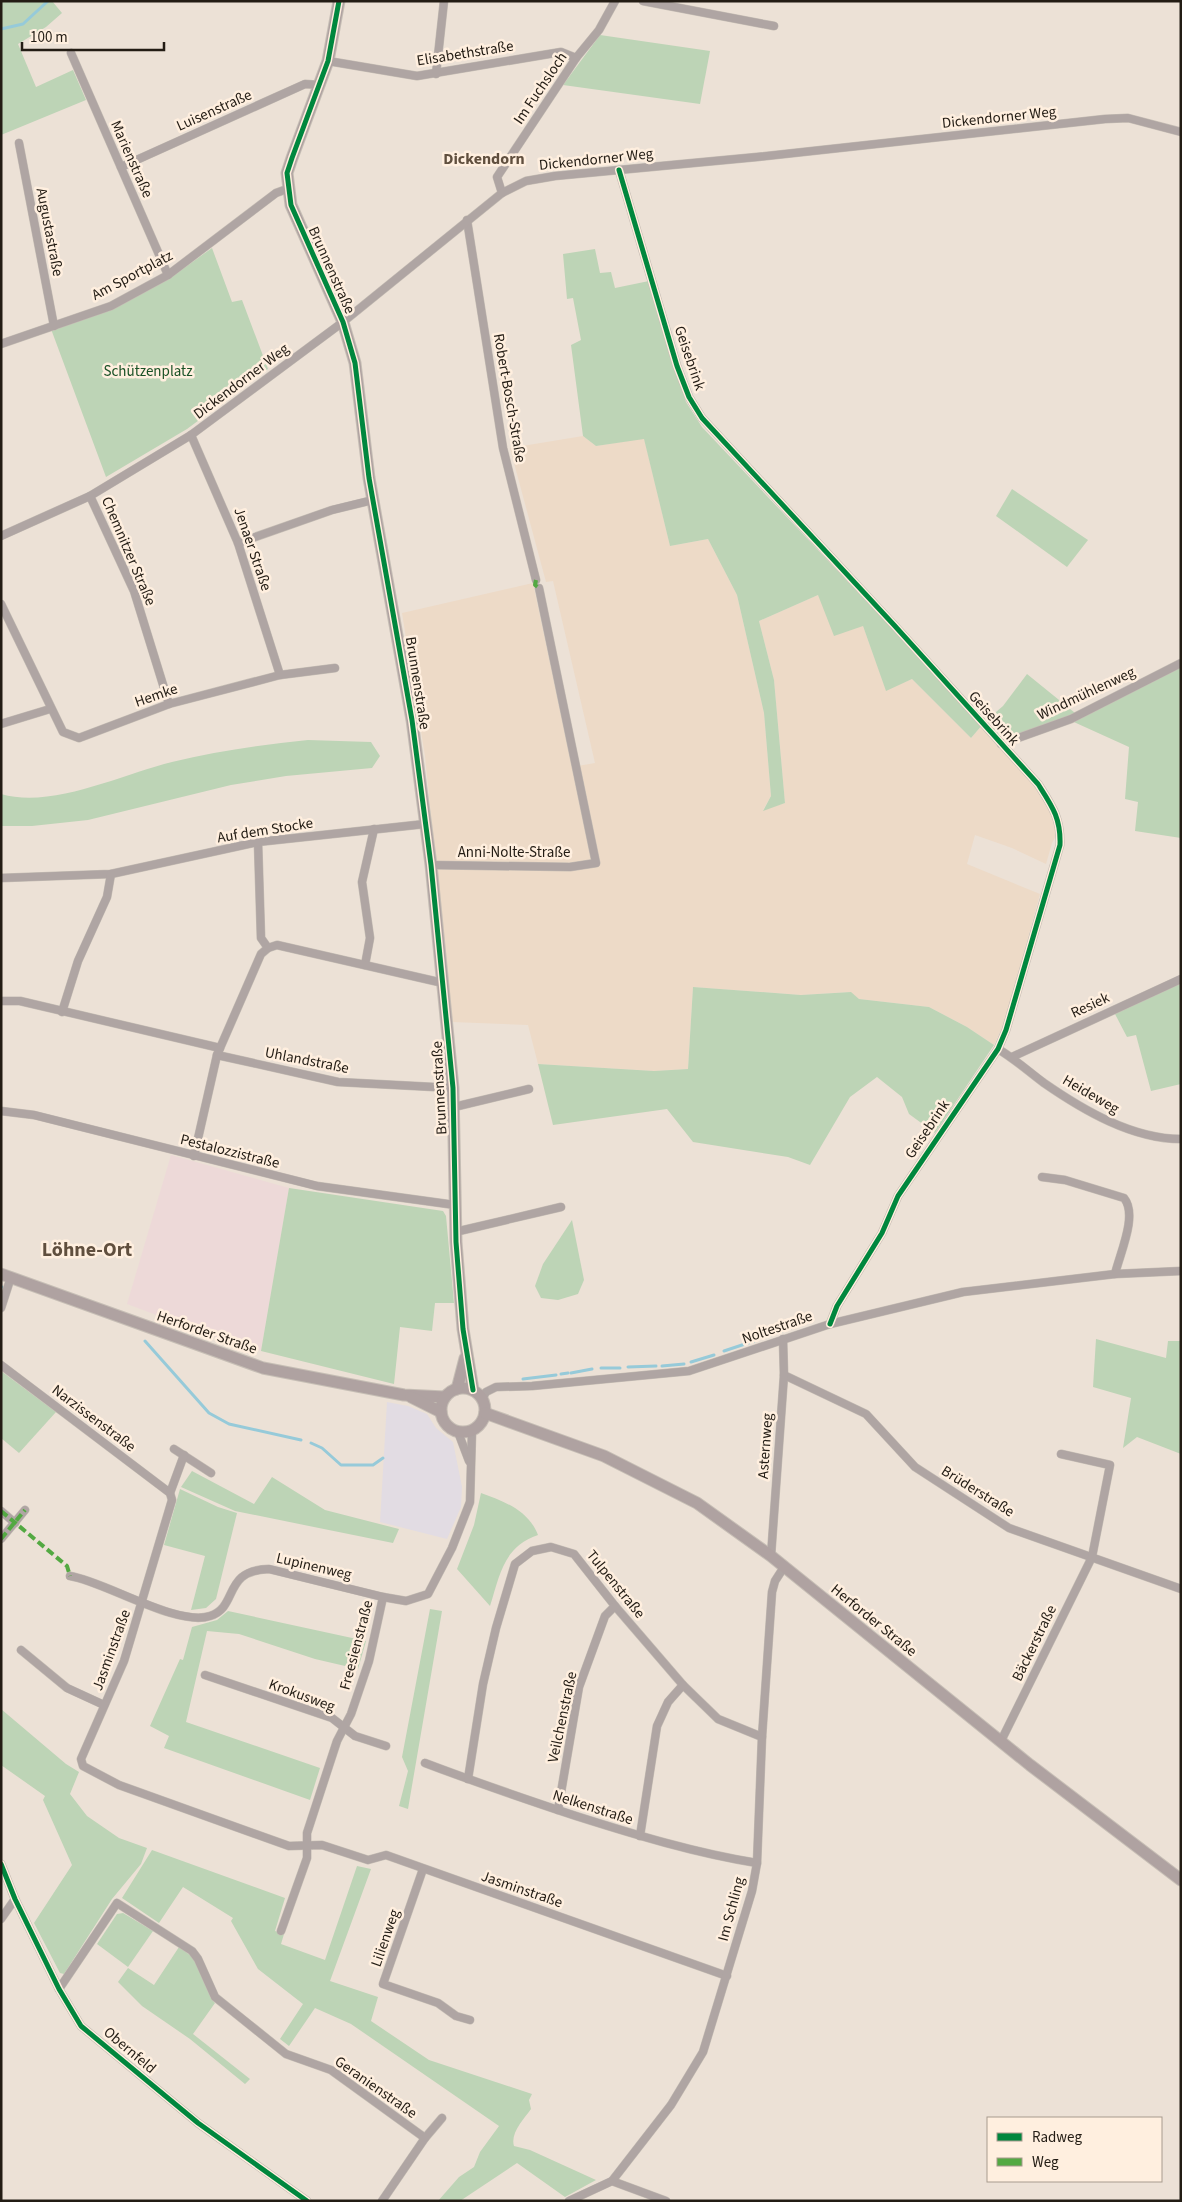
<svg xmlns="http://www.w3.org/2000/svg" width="1182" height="2202" font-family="'Source Sans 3',sans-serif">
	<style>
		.commercial { fill: #e2dce3 }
		.built { fill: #eddac7 }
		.education { fill: #edd9d8 }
		.green { fill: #bdd4b6 }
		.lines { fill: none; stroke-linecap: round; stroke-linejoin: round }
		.stream { stroke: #96cad9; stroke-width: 3 }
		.street-casing { stroke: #c6beb5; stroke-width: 9 }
		.secondary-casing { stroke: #c6beb5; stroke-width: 13 }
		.street { stroke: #afa5a3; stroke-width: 8 }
		.secondary { stroke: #afa2a1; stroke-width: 11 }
		.quiet { stroke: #53a942; stroke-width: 4; stroke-dasharray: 8 4; stroke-linecap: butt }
		.cycleway-casing { stroke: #ffefdf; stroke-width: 8 }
		.cycleway { stroke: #00873e; stroke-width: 5 }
		.labels { text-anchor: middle; stroke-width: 5; stroke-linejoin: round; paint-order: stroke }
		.street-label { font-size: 15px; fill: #231c14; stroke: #ffefdf }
		.park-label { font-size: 15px; fill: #195125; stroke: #ffefdf }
		.neighbourhood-label { font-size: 16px; font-weight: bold; fill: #604f3e; stroke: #ffefdf }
		.district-label { font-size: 20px; font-weight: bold; fill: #604f3e; stroke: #ffefdf }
	</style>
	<rect width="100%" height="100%" fill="#ece1d6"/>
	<polygon class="commercial" points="387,1402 408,1406 427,1414 436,1428 453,1442 462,1487 461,1507 447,1539 380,1522"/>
	<polygon class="built" points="583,436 596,446 644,438 670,546 708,539 737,595 764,713 771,796 763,810 785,803 774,680 759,621 818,595 863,626 886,690 912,679 971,738 983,724 1036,785 1055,813 1059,830 1052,843 1046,864 1012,848 975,835 967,864 1040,894 1006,1019 994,1045 967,1027 929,1007 859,999 850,992 801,995 693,987 688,1069 654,1071 538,1064 528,1025 452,1022 425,756 402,613 533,583 572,767 595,763 553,581 546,582 510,448"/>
	<polygon class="education" points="171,1155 289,1188 261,1351 207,1334 127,1304"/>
	<g class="green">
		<polygon points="1,1 52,1 62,13 46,27 18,44 36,87 73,70 86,100 1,135"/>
		<polygon points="600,35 710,51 700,104 563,85"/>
		<polygon points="212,248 232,302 242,300 268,369 187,429 106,477 51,329 113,309 170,278"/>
		<polygon points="595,249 600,273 611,272 615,288 649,281 658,314 686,402 702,427 982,724 1003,706 1027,674 1080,717 1181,666 1181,838 1135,831 1138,802 1125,799 1129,747 1065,718 1003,745 983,724 971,738 912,679 886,691 863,626 834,636 818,595 759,621 774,680 785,803 763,811 771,796 764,713 737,595 708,539 670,546 644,439 596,446 583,436 571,345 581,340 573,298 567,299 563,254"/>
		<polygon points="1012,489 1088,540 1067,567 996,516"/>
		<path d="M308,740L371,742L380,756L372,768L286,776L231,785L88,820L32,826H1V794C53,809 122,774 172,762C217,751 262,745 308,740Z"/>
		<polygon points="1181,983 1181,1084 1151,1091 1136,1035 1127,1037 1115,1014"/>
		<polygon points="693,987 801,995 851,992 859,999 929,1007 967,1027 994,1045 935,1133 909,1114 902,1097 877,1077 850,1097 810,1165 788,1157 693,1142 667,1109 553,1125 538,1064 654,1071 688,1069"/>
		<polygon points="289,1188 443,1211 446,1216 454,1303 435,1303 432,1331 400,1327 394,1384 261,1351"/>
		<polygon points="572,1220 584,1280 578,1294 558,1300 541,1298 535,1286 543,1264"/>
		<polygon points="1096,1339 1166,1358 1168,1341 1181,1341 1181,1454 1137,1437 1123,1448 1131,1398 1093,1387"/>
		<polygon points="1,1371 56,1412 19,1453 1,1438"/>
		<polygon points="192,1471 254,1504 272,1477 325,1510 399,1529 393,1543 235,1511 181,1487"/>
		<polygon points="180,1489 218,1507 237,1513 216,1599 206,1608 191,1610 205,1556 164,1545"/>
		<path d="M481,1493C504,1501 529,1511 538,1535C503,1547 500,1575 490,1606L457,1569L474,1525Z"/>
		<polygon points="430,1609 442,1611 408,1809 399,1806 408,1771 402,1757"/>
		<polygon points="228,1611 366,1641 358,1669 315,1659 239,1634 207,1631 186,1722 320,1768 310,1800 164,1748 169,1736 150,1726 180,1659 183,1660 192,1627 217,1620"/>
		<polygon points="1,1709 66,1764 79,1772 70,1794 87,1816 119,1838 147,1848 141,1864 112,1899 64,1974 60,1973 34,1923 72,1865 43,1800 45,1796 1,1765"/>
		<path d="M152,1850L285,1898L275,1931L284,1934L281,1944L325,1960L357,1866L371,1869L330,1981L378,1997L371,2021L429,2060L532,2094L529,2100L531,2109C524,2119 510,2133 514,2146L530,2150L596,2180L565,2197L517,2163L460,2201H438L459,2177L474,2167L480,2152L499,2126L351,2024L315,2008L289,2046L280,2039L303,2004L258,1969L231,1921L233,1918L183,1887L159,1923L122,1898Z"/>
		<polygon points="123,1913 153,1931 128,1967 97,1944 117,1914"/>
		<polygon points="179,1947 194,1958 211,1998 215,2003 193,2034 250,2079 245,2084 190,2039 142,2006 118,1982 128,1968 154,1985"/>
	</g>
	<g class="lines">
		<g class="stream">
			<polyline points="1,29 23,24 48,1"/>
			<polyline points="1,1287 2,1287"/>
			<polyline points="765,1337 796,1326"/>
			<polyline points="145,1341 209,1413 229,1424 301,1440"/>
			<polyline points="724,1351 754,1341"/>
			<polyline points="691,1362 714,1355"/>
			<polyline points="662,1366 684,1364"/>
			<polyline points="628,1367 656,1366"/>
			<polyline points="601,1368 620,1368"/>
			<polyline points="571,1373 592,1369"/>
			<polyline points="561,1374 568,1373"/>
			<polyline points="523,1379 556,1375"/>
			<polyline points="311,1443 322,1448 341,1465 373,1465 383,1458"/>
		</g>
		<g class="street-casing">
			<g id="street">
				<polyline points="643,1 774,26"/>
				<polyline points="71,53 168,275"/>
				<polyline points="328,61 417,76 561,52 576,58"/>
				<polyline points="436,74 444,1"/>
				<polyline points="19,143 54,326"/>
				<polyline points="121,167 305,84 320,85"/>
				<path d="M619,170L677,366L689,397L702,418L894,625L1038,784C1052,806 1061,818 1060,845L1006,1030L998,1049L898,1196L882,1233L837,1306L830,1324"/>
				<polyline points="502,193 497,177 576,58 599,30 615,1"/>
				<polyline points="467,220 503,448 536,580"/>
				<polyline points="1,344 111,306 168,275 276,193 287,189"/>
				<polyline points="191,435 238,543 280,675"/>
				<polyline points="90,496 134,591 169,704"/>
				<polyline points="1,536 90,496 191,435 343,322 502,193 526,181 555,176 757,157 1105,119 1128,118 1181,132"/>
				<polyline points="238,543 332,510 373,500"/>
				<polyline points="1,604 63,732 79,738 169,704 280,675 335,668"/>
				<polyline points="1,724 50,709"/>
				<polyline points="1001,744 1071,719 1181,663"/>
				<polyline points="258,842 261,938 268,948"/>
				<polyline points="431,865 570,867 596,863 539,588"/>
				<polyline points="1,878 111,874 258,842 425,824"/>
				<polyline points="365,965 370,938 362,882 374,829"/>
				<polyline points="1,1001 20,1001 220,1048"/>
				<polyline points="62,1012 78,961 107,897 111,874"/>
				<path d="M998,1049C1015,1059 1029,1072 1044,1083C1083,1110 1132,1139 1181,1139"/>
				<polyline points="217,1055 338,1082 453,1088"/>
				<polyline points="1012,1057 1181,979"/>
				<polyline points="454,1107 529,1089"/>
				<polyline points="1,1111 34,1115 317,1186 455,1205"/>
				<polyline points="194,1156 217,1055 261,954 268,948 277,945 443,983"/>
				<path d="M1042,1177L1065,1180L1124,1198C1138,1215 1120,1253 1115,1274"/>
				<polyline points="455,1232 561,1207"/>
				<polyline points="1,1308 11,1277"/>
				<polyline points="1,1365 170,1493 172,1500 124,1661 81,1759 83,1766 119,1785 289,1846 322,1845 368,1860 386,1855 727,1976"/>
				<polyline points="784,1375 866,1414 915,1467 1009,1528 1181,1589"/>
				<polyline points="482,1399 486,1392 496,1387 532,1386 689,1371 830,1324 963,1292 1115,1274 1181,1271"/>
				<polyline points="458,1432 469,1461"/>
				<polyline points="174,1449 211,1473"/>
				<polyline points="170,1493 184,1455"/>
				<polyline points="1,1511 15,1523"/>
				<polyline points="1,1539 25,1510"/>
				<polyline points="771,1556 784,1375 783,1339"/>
				<path d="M70,1576C104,1581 177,1627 210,1616C239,1607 222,1570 269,1569L383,1597"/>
				<polyline points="21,1650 67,1688 104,1705"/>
				<polyline points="205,1675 332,1718 355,1736 386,1746"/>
				<polyline points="1001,1741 1092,1557 1110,1465 1061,1454"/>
				<path d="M425,1763C475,1782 525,1799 576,1816C636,1835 695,1853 757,1863"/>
				<polyline points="468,1779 483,1684 496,1628 515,1564 532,1551 551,1547 574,1554 615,1606 683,1685 718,1719 762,1737"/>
				<polyline points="558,1810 579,1687 605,1616 615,1606"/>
				<polyline points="640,1836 657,1726 668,1702 683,1685"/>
				<polyline points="1,1864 15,1899 59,1989 81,2026 198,2123 307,2201"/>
				<polyline points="423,1869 383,1984 438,2003 456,2016 470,2020"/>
				<polyline points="1,1919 15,1899"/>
				<polyline points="281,1931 307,1858 307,1833 337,1741 351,1714 369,1661 383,1597 406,1601 428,1594 452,1548 470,1502 472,1431"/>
				<polyline points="59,1989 117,1903 192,1951 198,1959 215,1997 286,2054 331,2070 425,2138"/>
				<polyline points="612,2181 666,2201"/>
				<polyline points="382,2201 425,2138 442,2118"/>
				<polyline points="569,2201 612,2181 671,2105 703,2052 752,1891 757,1863 762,1737 772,1592 775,1581 784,1567"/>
			</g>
		</g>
		<g class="secondary-casing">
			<g id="secondary">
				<polyline points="339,1 328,61 292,158 287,173 291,205 343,322 355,363 369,478 412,720 431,865 453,1088 456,1242 463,1329 473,1390"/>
				<polyline points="1,1274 263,1368 404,1395 445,1397"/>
				<circle cx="463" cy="1410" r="22"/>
				<polyline points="457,1389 465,1358"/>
				<polyline points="411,1397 441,1412"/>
				<polyline points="485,1413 604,1456 697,1503 771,1556 1030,1765 1181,1880"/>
			</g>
		</g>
		<use href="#street" class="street"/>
		<use href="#secondary" class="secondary"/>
		<g class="quiet">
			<polyline points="536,580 535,585 539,588"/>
			<polyline points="1,1511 67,1566 70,1576"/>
			<polyline points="1,1539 25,1510"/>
		</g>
		<g class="cycleway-casing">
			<g id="cycleway">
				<polyline points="339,1 328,61 292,158 287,173 291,205 343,322 355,363 369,478 412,720 431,865 453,1088 456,1242 463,1329 473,1390"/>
				<path d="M619,170L677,366L689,397L702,418L894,625L1038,784C1052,806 1061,818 1060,845L1006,1030L998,1049L898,1196L882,1233L837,1306L830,1324"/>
				<polyline points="1,1864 15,1899 59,1989 81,2026 198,2123 307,2201"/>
			</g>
		</g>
		<use href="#cycleway" class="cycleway"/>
	</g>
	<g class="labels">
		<g class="street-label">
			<text transform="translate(465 53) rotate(-9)" y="5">Elisabethstraße</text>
			<text transform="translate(540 88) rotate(-56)" y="5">Im Fuchsloch</text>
			<text transform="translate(214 110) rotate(-24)" y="5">Luisenstraße</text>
			<text transform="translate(999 117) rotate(-6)" y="5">Dickendorner Weg</text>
			<text transform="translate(132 159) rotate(66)" y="5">Marienstraße</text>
			<text transform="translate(596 159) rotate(-6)" y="5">Dickendorner Weg</text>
			<text transform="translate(50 232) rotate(79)" y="5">Augustastraße</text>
			<text transform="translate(332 270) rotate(66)" y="5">Brunnenstraße</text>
			<text transform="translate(132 275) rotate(-28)" y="5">Am Sportplatz</text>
			<text transform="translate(690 358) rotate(71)" y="5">Geisebrink</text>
			<text transform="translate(241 381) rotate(-37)" y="5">Dickendorner Weg</text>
			<text transform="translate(510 398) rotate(80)" y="5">Robert-Bosch-Straße</text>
			<text transform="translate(253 549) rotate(71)" y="5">Jenaer Straße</text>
			<text transform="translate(129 551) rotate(67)" y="5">Chemnitzer Straße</text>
			<text transform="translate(418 683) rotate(81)" y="5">Brunnenstraße</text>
			<text transform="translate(1086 693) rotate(-25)" y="5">Windmühlenweg</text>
			<text transform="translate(156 695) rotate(-19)" y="5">Hemke</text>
			<text transform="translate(994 718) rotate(48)" y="5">Geisebrink</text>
			<text transform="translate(265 830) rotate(-9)" y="5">Auf dem Stocke</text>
			<text x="514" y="857">Anni-Nolte-Straße</text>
			<text transform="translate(1090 1005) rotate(-25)" y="5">Resiek</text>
			<text transform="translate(307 1060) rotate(11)" y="5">Uhlandstraße</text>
			<text transform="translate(439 1088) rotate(-93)" y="5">Brunnenstraße</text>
			<text transform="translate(1091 1094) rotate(30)" y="5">Heideweg</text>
			<text transform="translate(927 1129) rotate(-56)" y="5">Geisebrink</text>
			<text transform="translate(230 1151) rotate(14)" y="5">Pestalozzistraße</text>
			<text transform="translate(777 1327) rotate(-19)" y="5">Noltestraße</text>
			<text transform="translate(207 1332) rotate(19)" y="5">Herforder Straße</text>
			<text transform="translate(94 1418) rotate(37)" y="5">Narzissenstraße</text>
			<text transform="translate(765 1446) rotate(-86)" y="5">Asternweg</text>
			<text transform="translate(978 1491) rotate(32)" y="5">Brüderstraße</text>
			<text transform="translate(314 1566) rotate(13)" y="5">Lupinenweg</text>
			<text transform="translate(616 1584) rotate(51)" y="5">Tulpenstraße</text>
			<text transform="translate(874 1620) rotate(39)" y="5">Herforder Straße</text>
			<text transform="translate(1034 1643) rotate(-64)" y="5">Bäckerstraße</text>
			<text transform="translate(356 1645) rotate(-75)" y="5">Freesienstraße</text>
			<text transform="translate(111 1650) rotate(-70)" y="5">Jasminstraße</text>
			<text transform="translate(302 1695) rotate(20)" y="5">Krokusweg</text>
			<text transform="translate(562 1717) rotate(-78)" y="5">Veilchenstraße</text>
			<text transform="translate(593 1807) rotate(18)" y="5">Nelkenstraße</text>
			<text transform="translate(522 1889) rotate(19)" y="5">Jasminstraße</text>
			<text transform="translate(731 1909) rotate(-75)" y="5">Im Schling</text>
			<text transform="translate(385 1938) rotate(-71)" y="5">Lilienweg</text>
			<text transform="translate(130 2050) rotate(40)" y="5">Obernfeld</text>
			<text transform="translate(376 2087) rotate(35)" y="5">Geranienstraße</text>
		</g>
		<g class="park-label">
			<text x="148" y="376">Schützenplatz</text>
		</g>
		<g class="neighbourhood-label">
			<text x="484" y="164">Dickendorn</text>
		</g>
		<g class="district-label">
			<text x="87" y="1256">Löhne-Ort</text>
		</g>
	</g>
	<rect width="1182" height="2202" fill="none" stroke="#231c14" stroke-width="5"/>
	<rect x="987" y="2117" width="175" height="65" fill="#ffefdf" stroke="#a79b8e"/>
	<rect x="997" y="2133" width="25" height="8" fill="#00873e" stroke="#a79b8e"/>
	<text x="1032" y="2142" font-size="15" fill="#231c14">Radweg</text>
	<rect x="997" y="2158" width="25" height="8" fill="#53a942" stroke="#a79b8e"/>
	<text x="1032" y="2167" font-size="15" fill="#231c14">Weg</text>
	<path d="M22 42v8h142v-8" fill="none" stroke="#231c14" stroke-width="2.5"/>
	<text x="30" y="42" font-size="15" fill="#231c14" stroke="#ffefdf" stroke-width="4" paint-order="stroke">100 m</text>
</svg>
